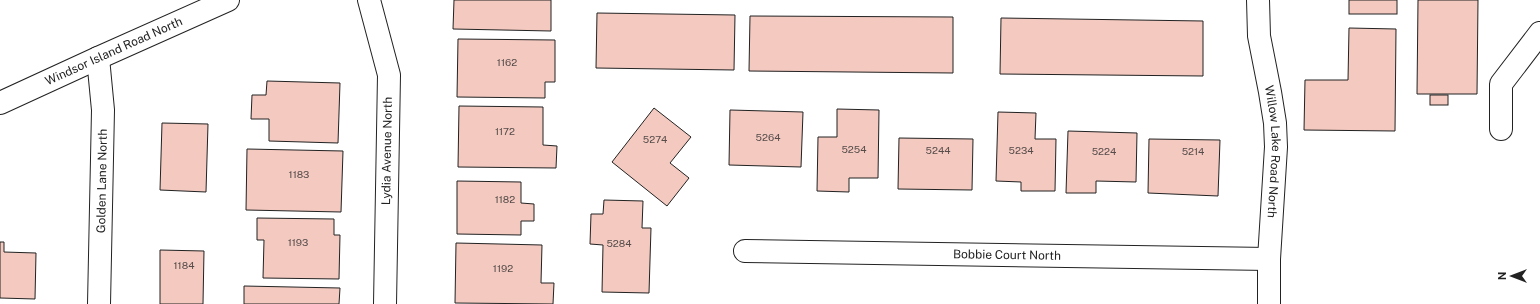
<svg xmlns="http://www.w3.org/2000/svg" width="1540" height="304" font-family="'Public Sans',sans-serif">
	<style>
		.building { fill: #f3c9c0; stroke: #222 }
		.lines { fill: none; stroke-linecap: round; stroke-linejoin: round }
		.minor-casing { stroke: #222; stroke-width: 24 }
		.minor { stroke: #fff; stroke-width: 22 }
		.labels { text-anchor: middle; stroke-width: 3; stroke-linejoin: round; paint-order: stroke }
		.number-label { font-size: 10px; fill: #564c4a }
		.street-label { font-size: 12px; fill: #222; stroke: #fff }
	</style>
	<rect width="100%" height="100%" fill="#fff"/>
	<g class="building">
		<polygon points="454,0 551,0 551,31 453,29"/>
		<rect x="1349" y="0" width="48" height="14"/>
		<polygon points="1418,0 1478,0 1477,94 1417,94"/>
		<polygon points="597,13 735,15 734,70 596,68"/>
		<polygon points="750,16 953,17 953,73 749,71"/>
		<polygon points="1001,18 1203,21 1203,76 1000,74"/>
		<polygon points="1349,28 1396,29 1395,131 1304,130 1305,80 1348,80"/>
		<polygon points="458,39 555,40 555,82 545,82 545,98 457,97"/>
		<polygon points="267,81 340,83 338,143 269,141 269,119 251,119 252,95 266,95"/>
		<rect x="1430" y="95" width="18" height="10"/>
		<polygon points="459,106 543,107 543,145 557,146 556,168 458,167"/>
		<polygon points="654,108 691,137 670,163 689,178 667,206 612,162"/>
		<polygon points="837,109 879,110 878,178 849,178 849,192 817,191 818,137 837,137"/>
		<polygon points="730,110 803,112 801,167 729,165"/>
		<polygon points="998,112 1036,113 1035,139 1056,139 1055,191 1021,191 1021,182 996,181"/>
		<polygon points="162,123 208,124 206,192 160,190"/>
		<polygon points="1068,131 1137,133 1136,182 1096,181 1096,193 1066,193"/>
		<polygon points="899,138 973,139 972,190 898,189"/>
		<polygon points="1149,139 1220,140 1218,196 1148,193"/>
		<polygon points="247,149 343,151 341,212 246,210"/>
		<polygon points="457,181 521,182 521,203 534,204 534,221 521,221 521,235 457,234"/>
		<polygon points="604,200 643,201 642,228 651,228 649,293 602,292 603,245 590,244 591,214 603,214"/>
		<polygon points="257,218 334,219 334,235 340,235 339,279 263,278 264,240 257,240"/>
		<polygon points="0,242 4,242 4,252 36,253 35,299 0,298"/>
		<polygon points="456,243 542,245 541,283 554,283 553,304 455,303"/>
		<polygon points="160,250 204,251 203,304 160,304"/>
		<polygon points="244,286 340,288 339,304 244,304"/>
	</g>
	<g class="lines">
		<g class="minor-casing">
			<g id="minor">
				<polyline points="369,0 389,75 385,304"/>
				<path id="s1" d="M1258,0L1259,36L1270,92L1275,123L1276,147L1269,259V304"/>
				<polyline points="98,58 103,110 99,304"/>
				<path id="s2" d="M0,103L98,58L228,0"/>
				<polyline points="1501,129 1501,84 1540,33"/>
				<path id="s3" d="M745,251L1269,259"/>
			</g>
		</g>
		<use href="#minor" class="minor"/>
	</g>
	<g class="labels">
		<g class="number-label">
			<text x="507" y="66">1162</text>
			<text x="505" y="135">1172</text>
			<text x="768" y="141">5264</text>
			<text x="655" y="143">5274</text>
			<text x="854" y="153">5254</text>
			<text x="938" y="154">5244</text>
			<text x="1021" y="154">5234</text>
			<text x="1104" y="155">5224</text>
			<text x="1193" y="155">5214</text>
			<text x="299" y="178">1183</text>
			<text x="505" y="203">1182</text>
			<text x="298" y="246">1193</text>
			<text x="619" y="247">5284</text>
			<text x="184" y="269">1184</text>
			<text x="503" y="272">1192</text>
		</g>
		<g class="street-label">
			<text dy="4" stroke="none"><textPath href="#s2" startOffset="125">Windsor Island Road North</textPath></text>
			<text transform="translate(387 151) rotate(-89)" y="4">Lydia Avenue North</text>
			<text dy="4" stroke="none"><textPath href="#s1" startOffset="153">Willow Lake Road North</textPath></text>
			<text transform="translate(102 181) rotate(-89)" y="4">Golden Lane North</text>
			<text dy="4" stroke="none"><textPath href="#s3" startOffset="262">Bobbie Court North</textPath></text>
		</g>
	</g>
	<g transform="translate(1512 276) rotate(270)" stroke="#ffffff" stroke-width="3" paint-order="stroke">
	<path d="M0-3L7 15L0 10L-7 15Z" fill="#222222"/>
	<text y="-6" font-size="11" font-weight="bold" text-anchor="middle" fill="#222222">N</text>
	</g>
</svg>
